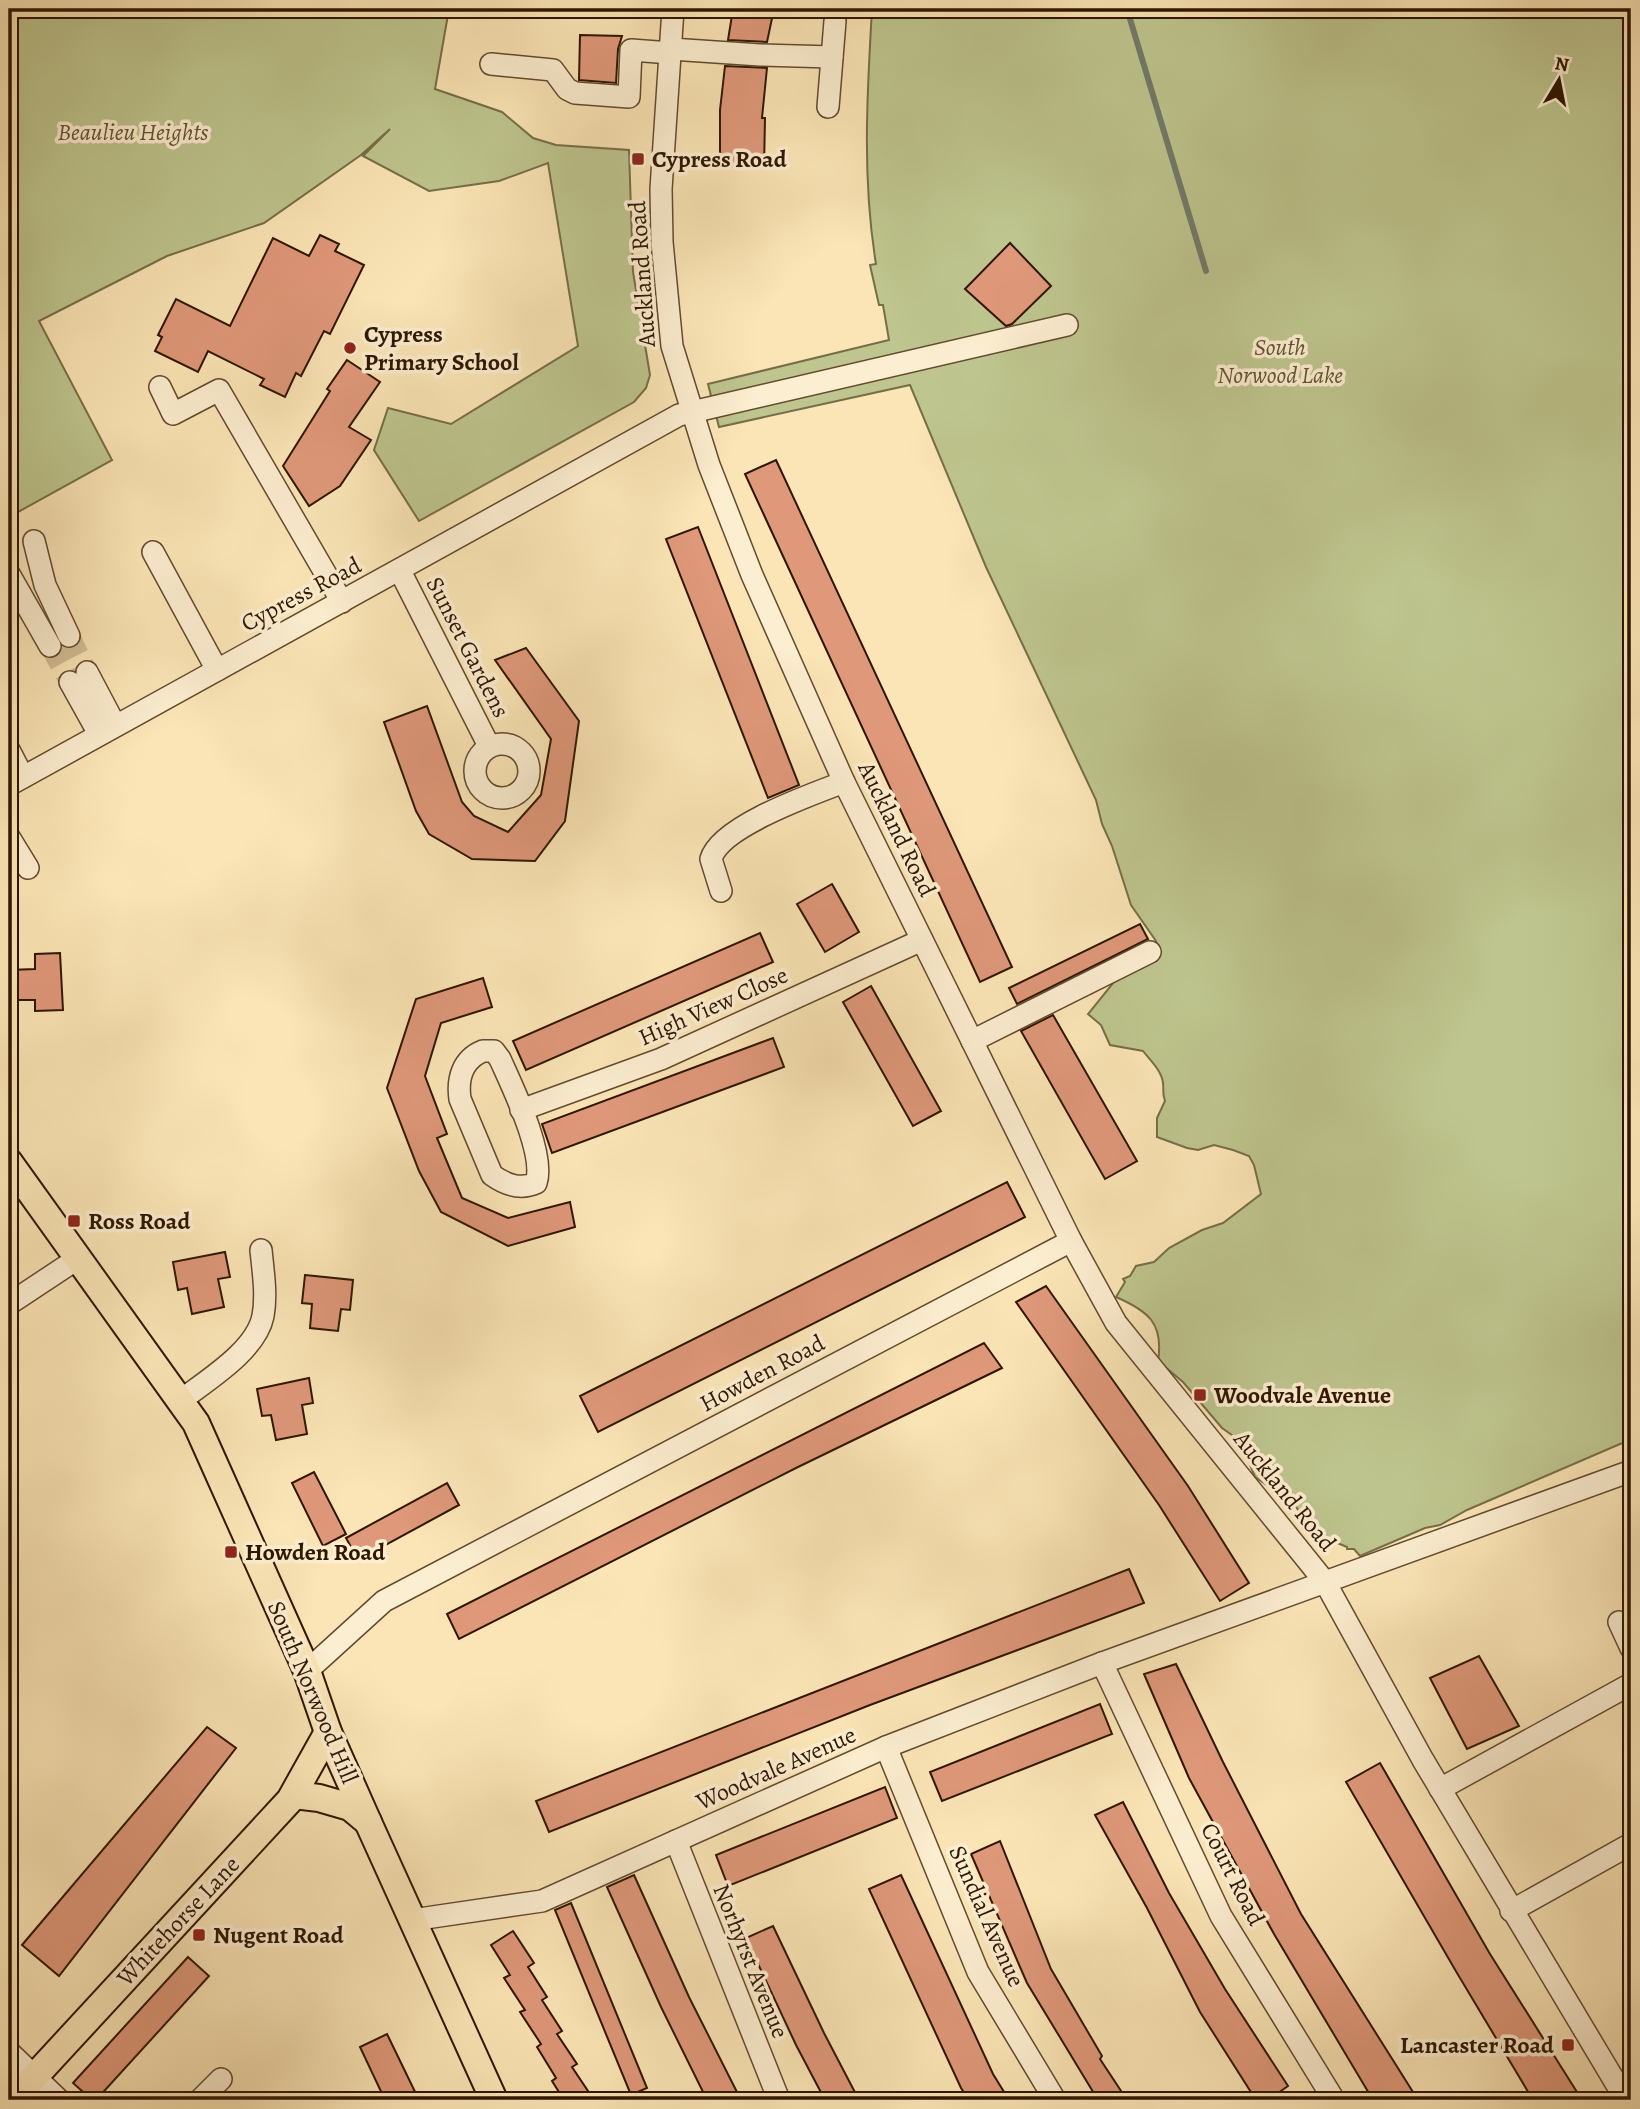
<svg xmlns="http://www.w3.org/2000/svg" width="1640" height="2109" font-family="Alegreya,serif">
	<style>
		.green { fill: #bec58e; stroke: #766e47; stroke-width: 2 }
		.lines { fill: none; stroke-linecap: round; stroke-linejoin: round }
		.stream { stroke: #727b6b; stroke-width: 6 }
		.building { fill: #df987a; stroke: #2f1600; stroke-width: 2 }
		.minor-tunnel { stroke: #d2bc92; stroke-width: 21; stroke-dasharray: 21 10; stroke-linecap: butt }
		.minor-casing { stroke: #624a2e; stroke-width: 24 }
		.major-casing { stroke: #2f1600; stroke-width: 30 }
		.minor { stroke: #fceed0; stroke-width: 21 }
		.major { stroke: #fbe5b6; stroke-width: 26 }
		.poi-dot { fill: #8f2418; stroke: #fceed0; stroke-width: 2.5 }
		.labels { text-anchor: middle; stroke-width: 7; stroke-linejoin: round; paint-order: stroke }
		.park-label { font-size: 24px; font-style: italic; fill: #615332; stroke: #fceed0 }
		.poi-label { font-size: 24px; font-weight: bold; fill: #2f1600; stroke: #fceed0; text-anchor: start }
		.street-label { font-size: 24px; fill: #2f1600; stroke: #fceed0 }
	</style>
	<rect width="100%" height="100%" fill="#fbe5b6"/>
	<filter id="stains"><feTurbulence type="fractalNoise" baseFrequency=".00286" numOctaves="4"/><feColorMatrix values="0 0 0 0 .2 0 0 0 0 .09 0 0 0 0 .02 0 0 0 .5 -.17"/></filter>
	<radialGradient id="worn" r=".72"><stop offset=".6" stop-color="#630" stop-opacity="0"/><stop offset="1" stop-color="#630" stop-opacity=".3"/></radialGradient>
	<g class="green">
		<polygon points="9,9 449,9 435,89 502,112 533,138 556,145 629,150 633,272 650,375 646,388 634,402 419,521 374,450 388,408 451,424 578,346 548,163 499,181 429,191 363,156 390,129 361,155 264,223 167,256 39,321 112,460 9,517"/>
		<path d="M872,9H1631V1441L1620,1444L1467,1510L1440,1525L1425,1528L1360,1556L1354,1549H1347V1547L1318,1535L1305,1522L1294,1503L1255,1477L1250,1465L1249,1454L1236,1438L1222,1428L1183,1382L1158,1361C1164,1323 1148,1311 1116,1297L1125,1282L1123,1279L1130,1276L1136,1266L1154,1262L1169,1248L1202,1230L1223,1223L1261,1194L1254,1165L1249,1156L1233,1150L1214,1145L1198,1150L1187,1148L1157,1137V1118L1165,1101C1162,1093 1164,1090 1163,1083C1162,1071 1150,1060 1143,1051L1110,1045L1101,1025L1088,1014L1114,982L1127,959L1155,954L1156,941L1131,905L1112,846L1102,824L1096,800L986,567L910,385L719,427L708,384L889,340L883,305H879L870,265L876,264C862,179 867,94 872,9Z"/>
	</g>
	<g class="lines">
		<polyline class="stream" points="1127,9 1206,271"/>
	</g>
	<g class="building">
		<polygon points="733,9 774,9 767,42 728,40"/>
		<polygon points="580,35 622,36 618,49 616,83 579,80"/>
		<polygon points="725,66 767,68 762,118 765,118 764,167 720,166 720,110"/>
		<polygon points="320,235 339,244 335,251 364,265 330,334 324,331 301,376 296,373 285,397 260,385 264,379 208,351 198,372 155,351 162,337 158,335 176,299 230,326 273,238 309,256"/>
		<polygon points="1010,243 1051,286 1012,324 1006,326 965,289"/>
		<polygon points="347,360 380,382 349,427 371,440 340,486 309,506 283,466 330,391 327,389"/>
		<polygon points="776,460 1012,967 980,982 745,474"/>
		<polygon points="698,527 799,785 768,798 666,539"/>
		<polygon points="526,648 579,721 565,821 535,861 472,859 429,834 416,811 384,722 427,706 462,802 474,816 508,832 541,795 551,739 495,660"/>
		<polygon points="832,884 859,932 825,952 797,904"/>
		<polygon points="1140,924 1148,939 1017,1004 1009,988"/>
		<polygon points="760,933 773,962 526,1070 513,1041"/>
		<polygon points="60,953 63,1010 35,1011 35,1000 9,1000 9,970 35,969 35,954"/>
		<polygon points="483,978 492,1007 441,1023 425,1076 447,1134 437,1138 462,1198 508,1218 570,1202 575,1227 508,1246 441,1212 419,1171 387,1088 416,999"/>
		<polygon points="871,986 941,1111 913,1126 843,1002"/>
		<polygon points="1053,1015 1137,1161 1105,1179 1021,1031"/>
		<polygon points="773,1038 784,1067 552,1153 542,1124"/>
		<polygon points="1007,1182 1025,1217 598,1432 580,1396"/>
		<polygon points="225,1252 230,1277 218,1279 224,1307 192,1314 187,1288 178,1290 173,1262"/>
		<polygon points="305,1275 353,1280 350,1310 341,1309 338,1331 310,1328 312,1304 302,1303"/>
		<polygon points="1046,1286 1188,1486 1249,1583 1220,1601 1159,1505 1016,1302"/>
		<polygon points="984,1343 1002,1368 796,1468 459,1639 447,1614"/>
		<polygon points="309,1378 313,1403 302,1405 307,1434 276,1440 271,1415 262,1416 257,1389"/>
		<polygon points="314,1472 346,1534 323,1546 292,1483"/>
		<polygon points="447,1483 459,1505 358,1560 346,1538"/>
		<polygon points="1129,1569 1144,1603 870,1705 549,1832 536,1801"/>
		<polygon points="1479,1656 1519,1726 1467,1749 1430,1678"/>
		<polygon points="1176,1664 1223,1762 1301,1914 1418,2100 1373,2100 1274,1934 1189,1778 1144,1674"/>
		<polygon points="1100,1704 1112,1734 942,1801 930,1772"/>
		<polygon points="207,1727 236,1748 59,1976 22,1945"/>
		<polygon points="1380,1763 1490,1954 1582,2100 1533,2100 1457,1973 1346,1782"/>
		<polygon points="885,1787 897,1818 728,1886 716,1855"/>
		<polygon points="1123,1802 1169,1893 1225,1989 1288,2086 1268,2100 1256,2100 1200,2012 1147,1908 1095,1815"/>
		<polygon points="1000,1841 1051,1969 1102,2056 1100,2059 1127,2100 1098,2100 1027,1983 971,1854"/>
		<polygon points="634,1875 689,1997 741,2100 707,2100 661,2007 607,1887"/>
		<polygon points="901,1875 993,2074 1009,2100 969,2100 961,2088 869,1889"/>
		<polygon points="571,1903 647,2088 631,2095 555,1910"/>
		<polygon points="773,1926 824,2033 859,2100 825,2100 796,2045 746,1938"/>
		<polygon points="513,1931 534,1963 528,1967 547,1997 542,2000 562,2031 557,2034 577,2064 572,2067 594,2100 564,2100 552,2081 556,2078 537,2047 541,2044 520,2012 525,2010 504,1978 510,1975 491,1945"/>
		<polygon points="188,1957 209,1976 96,2100 92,2100 73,2083"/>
		<polygon points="387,2034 419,2100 385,2100 360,2047"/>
	</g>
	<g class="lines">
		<g class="minor-tunnel">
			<polyline points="69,636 87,672"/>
			<polyline points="50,646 70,682"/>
		</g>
		<g class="minor-casing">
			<g id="minor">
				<polyline points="673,9 661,189 662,242 672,346 709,465 752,575 844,782 1071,1241 1116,1323 1325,1582 1423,1760 1626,2100"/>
				<polyline points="671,49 760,55 832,57"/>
				<polyline points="491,64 553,70 567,89 575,93 629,97 631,50 671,53"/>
				<polyline points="828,107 835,21"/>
				<polyline points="160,387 173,414 219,390 342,602"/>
				<polyline points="34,541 45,585 69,636"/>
				<polyline points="153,552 217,670"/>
				<polyline points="400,571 489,746"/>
				<polyline points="9,574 50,646"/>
				<polyline points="87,672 115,725"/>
				<polyline points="70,682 99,734"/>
				<circle cx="502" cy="771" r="27"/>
				<polyline points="9,750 23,777"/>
				<polyline points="9,785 679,415 1067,325"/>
				<polyline points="9,837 28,868"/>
				<path d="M721,891L711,859C720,826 813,794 844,782"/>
				<polyline points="972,1041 1150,952"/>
				<path d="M483,1051H494L500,1059C512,1086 546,1155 536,1183C520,1190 506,1185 492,1175L460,1099C457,1078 463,1059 483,1051Z"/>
				<polyline points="521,1110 661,1059 922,940"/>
				<polyline points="9,1304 77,1259"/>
				<path d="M180,1401C207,1380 256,1351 263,1316C267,1295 263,1271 261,1250"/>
				<polyline points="1619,1622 1631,1648"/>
				<polyline points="1102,1663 1221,1916 1334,2100"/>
				<polyline points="307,1671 384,1601 1071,1241"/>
				<polyline points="886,1747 978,1972 1055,2100"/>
				<polyline points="1440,1789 1631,1684"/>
				<polyline points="676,1841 779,2100"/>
				<polyline points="1511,1911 1631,1844"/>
				<polyline points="412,1920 542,1901 886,1747 1102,1663 1631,1471"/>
				<polyline points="9,2052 59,2100"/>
				<polyline points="200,2100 221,2079"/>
			</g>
		</g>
		<g class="major-casing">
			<g id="major">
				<polyline points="9,1162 196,1423 307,1671 328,1732 368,1822 494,2100"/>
				<polyline points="294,1795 319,1798 350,1807 368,1822"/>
				<polyline points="13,2100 290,1800 328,1732"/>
			</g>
		</g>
		<use href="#minor" class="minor"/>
		<use href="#major" class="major"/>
	</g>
	<g class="poi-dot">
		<rect x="631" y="152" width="14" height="14" rx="3.5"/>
		<circle cx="350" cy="348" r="7"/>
		<rect x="67" y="1214" width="14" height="14" rx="3.5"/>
		<rect x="1193" y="1388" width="14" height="14" rx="3.5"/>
		<rect x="224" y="1545" width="14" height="14" rx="3.5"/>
		<rect x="192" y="1928" width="14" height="14" rx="3.5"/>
		<rect x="1561" y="2038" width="14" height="14" rx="3.5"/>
	</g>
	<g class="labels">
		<g class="park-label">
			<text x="133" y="140">Beaulieu Heights</text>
			<text x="1280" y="355">South<tspan x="1280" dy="28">Norwood Lake</tspan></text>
		</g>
		<g class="poi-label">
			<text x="652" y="167">Cypress Road</text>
			<text x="364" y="342">Cypress<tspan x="364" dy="28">Primary School</tspan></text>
			<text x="88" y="1229">Ross Road</text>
			<text x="1214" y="1403">Woodvale Avenue</text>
			<text x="245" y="1560">Howden Road</text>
			<text x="213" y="1943">Nugent Road</text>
			<text x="1554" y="2053" text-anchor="end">Lancaster Road</text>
		</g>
		<g class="street-label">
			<text transform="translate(642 274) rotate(-94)" y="8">Auckland Road</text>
			<text transform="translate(301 594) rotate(-28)" y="8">Cypress Road</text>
			<text transform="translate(468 647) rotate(63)" y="8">Sunset Gardens</text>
			<text transform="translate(897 829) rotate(64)" y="8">Auckland Road</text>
			<text transform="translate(713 1006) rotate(-24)" y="8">High View Close</text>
			<text transform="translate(762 1373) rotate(-28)" y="8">Howden Road</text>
			<text transform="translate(1285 1491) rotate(51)" y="8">Auckland Road</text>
			<text transform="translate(313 1692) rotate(67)" y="8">South Norwood Hill</text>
			<text transform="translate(776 1768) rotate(-24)" y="8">Woodvale Avenue</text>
			<text transform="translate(1233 1874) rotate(63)" y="8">Court Road</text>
			<text transform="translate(987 1916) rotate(66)" y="8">Sundial Avenue</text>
			<text transform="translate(178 1921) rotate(-47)" y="8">Whitehorse Lane</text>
			<text transform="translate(751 1961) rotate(68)" y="8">Norhyrst Avenue</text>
		</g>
	</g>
	<rect width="1640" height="2109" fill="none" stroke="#fbe5b6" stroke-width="35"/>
	<rect x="10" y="10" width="1619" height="2088" fill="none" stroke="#2f1600" stroke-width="3.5"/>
	<rect x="18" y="18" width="1605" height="2074" fill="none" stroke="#2f1600" stroke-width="2"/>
	<g transform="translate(1559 80) rotate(10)" stroke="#fceed0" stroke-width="5" paint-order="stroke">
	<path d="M0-5L12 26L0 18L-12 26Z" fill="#2f1600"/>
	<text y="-10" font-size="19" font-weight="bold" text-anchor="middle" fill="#2f1600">N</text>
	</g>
	<rect width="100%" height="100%" filter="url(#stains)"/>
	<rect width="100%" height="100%" fill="url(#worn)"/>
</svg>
